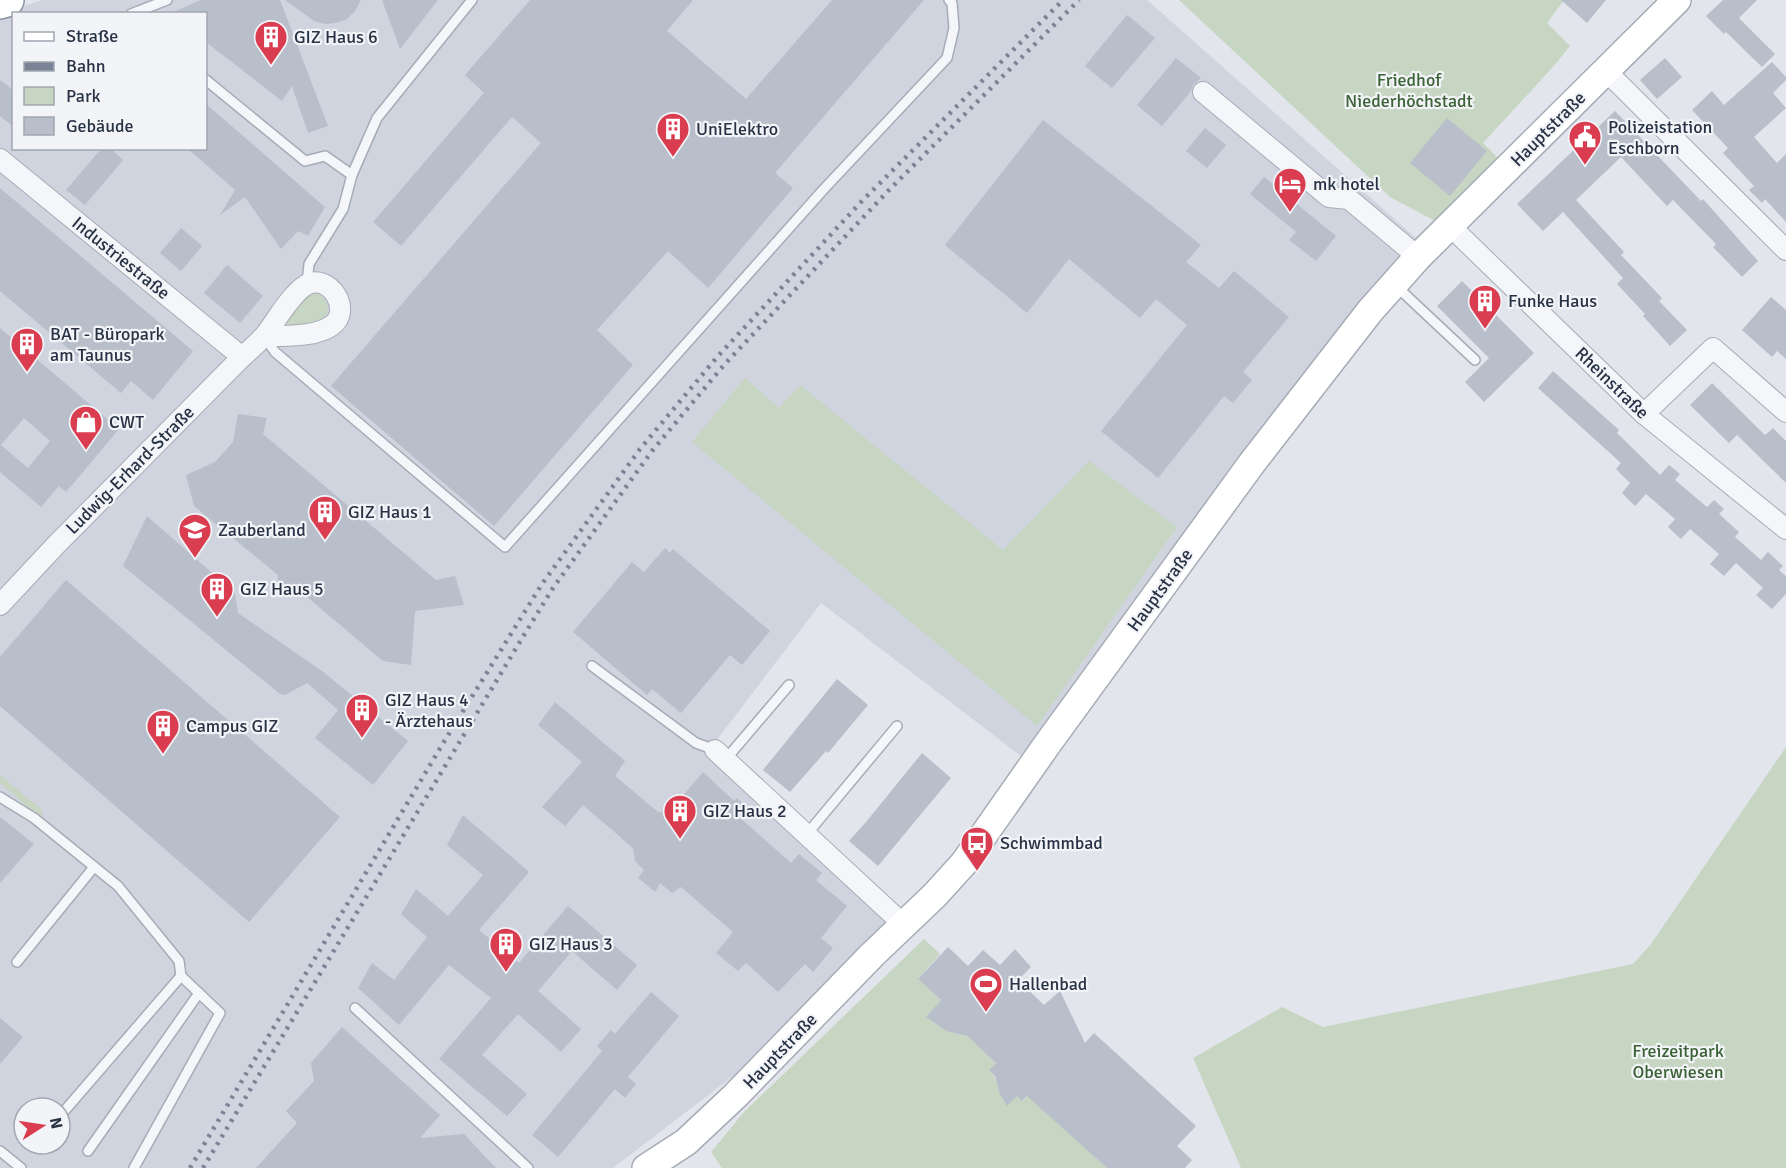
<svg xmlns="http://www.w3.org/2000/svg" width="1786" height="1168" font-family="Signika,sans-serif">
	<style>
		.built { fill: #cfd4de; fill-rule: evenodd }
		.green { fill: #c6d6c2 }
		.building { fill: #b8beca; fill-rule: evenodd }
		.lines { fill: none; stroke-linecap: round; stroke-linejoin: round }
		.lane-casing { stroke: #a6acb6; stroke-width: 12 }
		.street-casing { stroke: #a6acb6; stroke-width: 22 }
		.secondary-casing { stroke: #a6acb6; stroke-width: 30 }
		.highway-casing { stroke: #8892a3; stroke-width: 36 }
		.lane { stroke: #f5f6f9; stroke-width: 9 }
		.street { stroke: #f5f6f9; stroke-width: 20 }
		.secondary { stroke: #fff; stroke-width: 27 }
		.highway { stroke: #fff; stroke-width: 33 }
		.rail { stroke: #7a8496; stroke-width: 4.5; stroke-dasharray: 3 6; stroke-linecap: butt }
		.labels { text-anchor: middle; stroke-width: 4.5; stroke-linejoin: round; paint-order: stroke }
		.poi-label { font-size: 18px; fill: #283245; stroke: #f2f4f8; text-anchor: start }
		.park-label { font-size: 18px; fill: #3b6234; stroke: #f2f4f8 }
		.street-label { font-size: 18px; fill: #283245; stroke: #f2f4f8 }
	</style>
	<rect width="100%" height="100%" fill="#e2e5eb"/>
	<path class="built" d="M43,0H1147L1425,246L1025,759L821,603L716,741L905,914L741,1070L613,1168H0V13ZM14,14H206V148H14ZM24,1108H60V1144H24Z"/>
	<g class="green">
		<polygon points="1179,0 1564,0 1547,23 1570,46 1552,68 1483,143 1499,159 1437,222 1390,197"/>
		<path d="M313,293C329,296 333,313 320,322L280,330C287,316 297,297 313,293Z"/>
		<polygon points="745,378 779,408 800,385 1003,550 1089,461 1177,527 1037,726 692,442"/>
		<polygon points="1786,747 1786,1168 1241,1168 1193,1058 1282,1007 1323,1027 1633,964 1651,944"/>
		<polygon points="0,775 41,809 43,815 37,815 0,783"/>
		<path d="M924,939L940,954L918,979L941,1000L926,1017L946,1031L967,1036L996,1063L989,1070C999,1079 998,1094 1007,1105L1017,1096L1023,1101L1044,1078L1041,1108L1107,1168H722L711,1152L744,1112Z"/>
	</g>
	<g class="building">
		<polygon points="201,0 280,0 328,126 308,133 292,86 282,101 206,42 206,14 169,14"/>
		<polygon points="285,0 361,0 355,11 347,19 336,23 325,24 314,21"/>
		<polygon points="382,0 438,0 400,49"/>
		<polygon points="530,0 693,0 667,31 746,99 832,0 924,0 775,173 793,188 708,288 668,251 597,330 633,365 494,526 331,386 541,143 512,117 401,246 373,222 484,93 465,75"/>
		<polygon points="1561,0 1606,0 1587,23"/>
		<polygon points="1723,0 1757,0 1739,18 1775,54 1762,67 1726,32 1724,34 1706,16"/>
		<polygon points="1127,15 1155,38 1112,88 1085,66"/>
		<polygon points="1176,58 1201,78 1193,85 1191,91 1162,126 1137,105"/>
		<polygon points="1665,58 1682,77 1657,99 1640,80"/>
		<polygon points="1772,62 1786,77 1786,80 1773,93 1786,108 1754,137 1777,163 1786,154 1786,222 1765,199 1762,203 1749,190 1754,186 1723,153 1728,148 1692,110 1712,91 1724,105"/>
		<polygon points="0,80 14,91 14,127 0,116"/>
		<polygon points="206,104 325,207 308,236 298,231 281,249 245,197 220,215 235,190 187,148 206,148"/>
		<polygon points="1615,111 1701,201 1703,199 1758,261 1742,277 1713,247 1716,244 1673,200 1667,206 1621,157 1576,200 1624,252 1621,255 1662,298 1659,301 1687,330 1670,346 1643,316 1645,314 1617,284 1623,278 1563,212 1543,231 1517,204"/>
		<polygon points="1447,118 1487,151 1450,196 1410,163"/>
		<polygon points="1043,120 1201,245 1186,262 1219,288 1234,271 1289,317 1243,372 1252,380 1233,403 1224,396 1158,478 1101,431 1187,325 1156,299 1140,318 1069,259 1027,313 945,245"/>
		<polygon points="1205,128 1226,145 1207,168 1186,151"/>
		<polygon points="102,148 110,148 123,160 85,205 66,190"/>
		<polygon points="1264,177 1336,236 1316,261 1289,240 1296,232 1250,194"/>
		<polygon points="0,188 193,351 153,400 131,381 121,393 0,291"/>
		<polygon points="181,228 202,246 181,271 160,253"/>
		<polygon points="227,265 263,296 240,323 204,293"/>
		<polygon points="1462,281 1534,353 1484,402 1465,382 1489,358 1437,306"/>
		<polygon points="1771,297 1786,310 1786,359 1777,351 1772,357 1742,330"/>
		<path d="M0,328L119,429L66,492L59,486L41,507L0,472ZM24,418L50,441L28,468L1,445Z"/>
		<polygon points="1553,371 1619,430 1617,433 1660,475 1669,465 1680,474 1675,480 1707,507 1714,500 1724,509 1719,514 1739,532 1735,537 1761,560 1768,552 1783,566 1779,570 1786,576 1786,594 1772,609 1756,595 1763,588 1736,563 1724,576 1710,564 1719,554 1690,529 1681,539 1668,527 1675,519 1646,494 1635,506 1622,493 1630,483 1616,469 1621,463 1538,388"/>
		<polygon points="1712,383 1765,435 1773,428 1786,441 1786,483 1737,435 1729,443 1690,405"/>
		<polygon points="238,414 267,418 263,434 436,580 455,576 464,605 415,611 411,665 383,661 294,586 277,592 278,575 194,506 186,475 215,462 233,442"/>
		<polygon points="147,516 235,593 238,613 322,671 408,741 373,785 315,738 338,710 307,683 285,695 280,694 123,566"/>
		<polygon points="665,548 670,553 673,549 770,631 742,665 730,655 681,713 652,689 647,695 573,632 632,562 644,572"/>
		<polygon points="66,580 340,817 249,922 0,706 0,657"/>
		<polygon points="837,679 868,705 828,753 826,751 790,792 763,770"/>
		<polygon points="555,702 625,761 615,776 658,812 670,811 703,772 734,801 737,798 748,808 739,817 791,863 799,854 822,873 816,880 847,906 821,938 833,948 813,972 805,964 778,992 746,963 738,971 716,953 733,932 681,887 672,893 660,883 655,892 638,878 644,870 635,861 633,848 583,805 565,826 542,807 582,762 538,725"/>
		<polygon points="922,753 951,778 878,866 849,841 866,822"/>
		<polygon points="463,815 529,872 479,930 519,963 568,906 637,965 617,990 572,951 538,991 581,1029 561,1052 518,1014 482,1055 527,1094 507,1116 439,1059 491,998 449,965 399,1025 358,988 372,963 394,980 427,937 401,914 416,889 448,916 483,875 447,845"/>
		<polygon points="0,817 34,844 0,883"/>
		<polygon points="948,947 968,966 983,950 1000,965 1015,949 1031,967 1018,980 1044,1005 1060,991 1085,1043 1094,1033 1196,1126 1177,1146 1192,1160 1185,1168 1107,1168 1027,1096 1022,1101 1017,1096 1007,1106 1000,1094 995,1076 989,1070 996,1063 967,1036 946,1031 926,1017 941,1000 918,979"/>
		<polygon points="651,992 679,1016 628,1077 636,1084 625,1098 615,1089 558,1157 532,1135 602,1051 597,1046 611,1030 615,1034"/>
		<polygon points="0,1018 23,1037 0,1064"/>
		<polygon points="342,1027 440,1115 420,1138 464,1134 496,1168 256,1168 297,1123 286,1111 314,1081 311,1063"/>
	</g>
	<g class="lines">
		<g class="lane-casing">
			<g id="lane">
				<polyline points="131,14 167,0"/>
				<polyline points="206,80 305,161 325,156 352,175"/>
				<polyline points="307,284 309,264 343,209 352,175 377,118 472,0"/>
				<polyline points="1395,285 1475,360"/>
				<polyline points="265,338 275,352 505,547 823,190 947,58 954,28 952,3 949,0"/>
				<polyline points="592,666 696,743 715,750"/>
				<polyline points="726,759 789,685"/>
				<polyline points="0,797 34,818 118,886 179,961 181,976 60,1116"/>
				<polyline points="807,834 897,726"/>
				<polyline points="17,962 94,867"/>
				<polyline points="355,1008 528,1168"/>
				<polyline points="0,1151 21,1168"/>
				<polyline points="88,1151 199,993"/>
				<polyline points="134,1168 220,1013 181,976"/>
			</g>
		</g>
		<g class="street-casing">
			<g id="street">
				<polyline points="1606,71 1786,250"/>
				<polyline points="1203,92 1329,197 1349,199 1418,257"/>
				<polyline points="0,159 242,357"/>
				<polyline points="1449,225 1644,414 1786,529"/>
				<polyline points="1644,414 1713,348 1786,412"/>
				<path d="M0,605L55,546L242,357C250,350 258,343 265,335C276,321 291,294 306,285C329,272 354,311 331,326C313,338 284,335 263,337"/>
				<polyline points="715,750 903,924"/>
			</g>
		</g>
		<g class="secondary-casing">
			<polyline id="secondary" points="646,1168 686,1142 735,1096 872,955 935,895 964,863 1046,746 1252,463 1370,311 1418,257 1677,0"/>
		</g>
		<g class="highway-casing">
			<polyline id="highway" points="0,2 7,0"/>
		</g>
		<use href="#lane" class="lane"/>
		<use href="#street" class="street"/>
		<use href="#secondary" class="secondary"/>
		<use href="#highway" class="highway"/>
		<g class="rail">
			<polyline points="190,1168 442,745 514,629 542,584 640,449 718,356 862,201 1063,0"/>
			<polyline points="203,1168 524,635 553,588 652,451 724,365 889,190 1079,0"/>
		</g>
	</g>
	<defs>
		<g id="building-pin" transform="scale(1.725)"><path d="M0 17L-7.5 6A9.5 9.5 0 1 1 7.5 6Z" fill="#da3d50" stroke="#f2f4f8"/><path d="M-4-6H4V6H1V3H-1V6H-4ZM-2.5-4.3h1.7v1.8h-1.7ZM.8-4.3h1.7v1.8H.8ZM-2.5-1h1.7V.8h-1.7ZM.8-1h1.7V.8H.8Z" fill="#fff"/></g>
		<g id="civic-pin" transform="scale(1.725)"><path d="M0 17L-7.5 6A9.5 9.5 0 1 1 7.5 6Z" fill="#da3d50" stroke="#f2f4f8"/><path d="M-.6-6.5H3V-4.5H.6V-3L4-1V1h2V6H-6V1h2V-1L-.6-3ZM-1.2 2.5V6h2.4V2.5Z" fill="#fff"/></g>
		<g id="hotel-pin" transform="scale(1.725)"><path d="M0 17L-7.5 6A9.5 9.5 0 1 1 7.5 6Z" fill="#da3d50" stroke="#f2f4f8"/><path d="M-6-4.5h1.5V1H6V5H4.5V3h-9V5H-6ZM-4 0a1.8 1.8 0 1 1 3.6 0ZM.5 0V-2.5h3Q6-2.5 6 0Z" fill="#fff"/></g>
		<g id="shop-pin" transform="scale(1.725)"><path d="M0 17L-7.5 6A9.5 9.5 0 1 1 7.5 6Z" fill="#da3d50" stroke="#f2f4f8"/><path d="M-5-2.5h2.3a2.7 3.5 0 0 1 5.4 0H5L5.5 6h-11ZM-1.5-2.5h3a1.5 2.3 0 0 0-3 0Z" fill="#fff"/></g>
		<g id="school-pin" transform="scale(1.725)"><path d="M0 17L-7.5 6A9.5 9.5 0 1 1 7.5 6Z" fill="#da3d50" stroke="#f2f4f8"/><path d="M0-5L7-2L0 1L-7-2ZM-4 1L0 2.5L4 1V4Q0 6-4 4Z" fill="#fff"/></g>
		<g id="bus-pin" transform="scale(1.725)"><path d="M0 17L-7.5 6A9.5 9.5 0 1 1 7.5 6Z" fill="#da3d50" stroke="#f2f4f8"/><path d="M-5-6H5V4H4V6H2V4H-2V6H-4V4H-5ZM-3.5-4V0h7V-4ZM-3.5 1.2v1.5H-2V1.2ZM2 1.2v1.5H3.5V1.2Z" fill="#fff"/></g>
		<g id="stadium-pin" transform="scale(1.725)"><path d="M0 17L-7.5 6A9.5 9.5 0 1 1 7.5 6Z" fill="#da3d50" stroke="#f2f4f8"/><path d="M0-5a6.5 5 0 1 0 0 10a6.5 5 0 1 0 0-10ZM-3.5-1.8h7v3.6h-7Z" fill="#fff"/></g>
	</defs>
	<g fill-rule="evenodd">
		<use href="#building-pin" x="271" y="37"/>
		<use href="#building-pin" x="673" y="129"/>
		<use href="#civic-pin" x="1585" y="137"/>
		<use href="#hotel-pin" x="1290" y="184"/>
		<use href="#building-pin" x="1485" y="301"/>
		<use href="#building-pin" x="27" y="344"/>
		<use href="#shop-pin" x="86" y="422"/>
		<use href="#building-pin" x="325" y="512"/>
		<use href="#school-pin" x="195" y="530"/>
		<use href="#building-pin" x="217" y="589"/>
		<use href="#building-pin" x="362" y="710"/>
		<use href="#building-pin" x="163" y="726"/>
		<use href="#building-pin" x="680" y="811"/>
		<use href="#bus-pin" x="977" y="843"/>
		<use href="#building-pin" x="506" y="944"/>
		<use href="#stadium-pin" x="986" y="984"/>
	</g>
	<g class="labels">
		<g class="poi-label">
			<text x="294" y="43">GIZ Haus 6</text>
			<text x="1608" y="133">Polizeistation<tspan x="1608" dy="21">Eschborn</tspan></text>
			<text x="696" y="135">UniElektro</text>
			<text x="1313" y="190">mk hotel</text>
			<text x="1508" y="307">Funke Haus</text>
			<text x="50" y="340">BAT - Büropark<tspan x="50" dy="21">am Taunus</tspan></text>
			<text x="109" y="428">CWT</text>
			<text x="348" y="518">GIZ Haus 1</text>
			<text x="218" y="536">Zauberland</text>
			<text x="240" y="595">GIZ Haus 5</text>
			<text x="385" y="706">GIZ Haus 4<tspan x="385" dy="21">- Ärztehaus</tspan></text>
			<text x="186" y="732">Campus GIZ</text>
			<text x="703" y="817">GIZ Haus 2</text>
			<text x="1000" y="849">Schwimmbad</text>
			<text x="529" y="950">GIZ Haus 3</text>
			<text x="1009" y="990">Hallenbad</text>
		</g>
		<g class="park-label">
			<text x="1409" y="86">Friedhof<tspan x="1409" dy="21">Niederhöchstadt</tspan></text>
			<text x="1678" y="1057">Freizeitpark<tspan x="1678" dy="21">Oberwiesen</tspan></text>
		</g>
		<g class="street-label">
			<text transform="translate(1548 129) rotate(-45)" y="6">Hauptstraße</text>
			<text transform="translate(121 258) rotate(39)" y="6">Industriestraße</text>
			<text transform="translate(1612 383) rotate(44)" y="6">Rheinstraße</text>
			<text transform="translate(130 470) rotate(-45)" y="6">Ludwig-Erhard-Straße</text>
			<text transform="translate(1160 590) rotate(-54)" y="6">Hauptstraße</text>
			<text transform="translate(780 1051) rotate(-46)" y="6">Hauptstraße</text>
		</g>
	</g>
	<rect x="12" y="12" width="195" height="138" fill="#f2f4f8" stroke="#a1a6b0" stroke-width="1.5"/>
	<rect x="24" y="32" width="30" height="9" fill="#ffffff" stroke="#a1a6b0" stroke-width="1.5"/>
	<text x="66" y="42" font-size="18" fill="#283245">Straße</text>
	<rect x="24" y="62" width="30" height="9" fill="#7a8496" stroke="#a1a6b0" stroke-width="1.5"/>
	<text x="66" y="72" font-size="18" fill="#283245">Bahn</text>
	<rect x="24" y="87" width="30" height="18" fill="#c6d6c2" stroke="#a1a6b0" stroke-width="1.5"/>
	<text x="66" y="102" font-size="18" fill="#283245">Park</text>
	<rect x="24" y="117" width="30" height="18" fill="#b8beca" stroke="#a1a6b0" stroke-width="1.5"/>
	<text x="66" y="132" font-size="18" fill="#283245">Gebäude</text>
	<g transform="translate(42 1126) rotate(78)"><circle r="28" fill="#f2f4f8" stroke="#a1a6b0" stroke-width="1.5"/>
	<path d="M0-4.5L10 22L0 15L-10 22Z" fill="#da3d50"/>
	<text y="-9" font-size="16" font-weight="bold" text-anchor="middle" fill="#283245">N</text>
	</g>
</svg>
